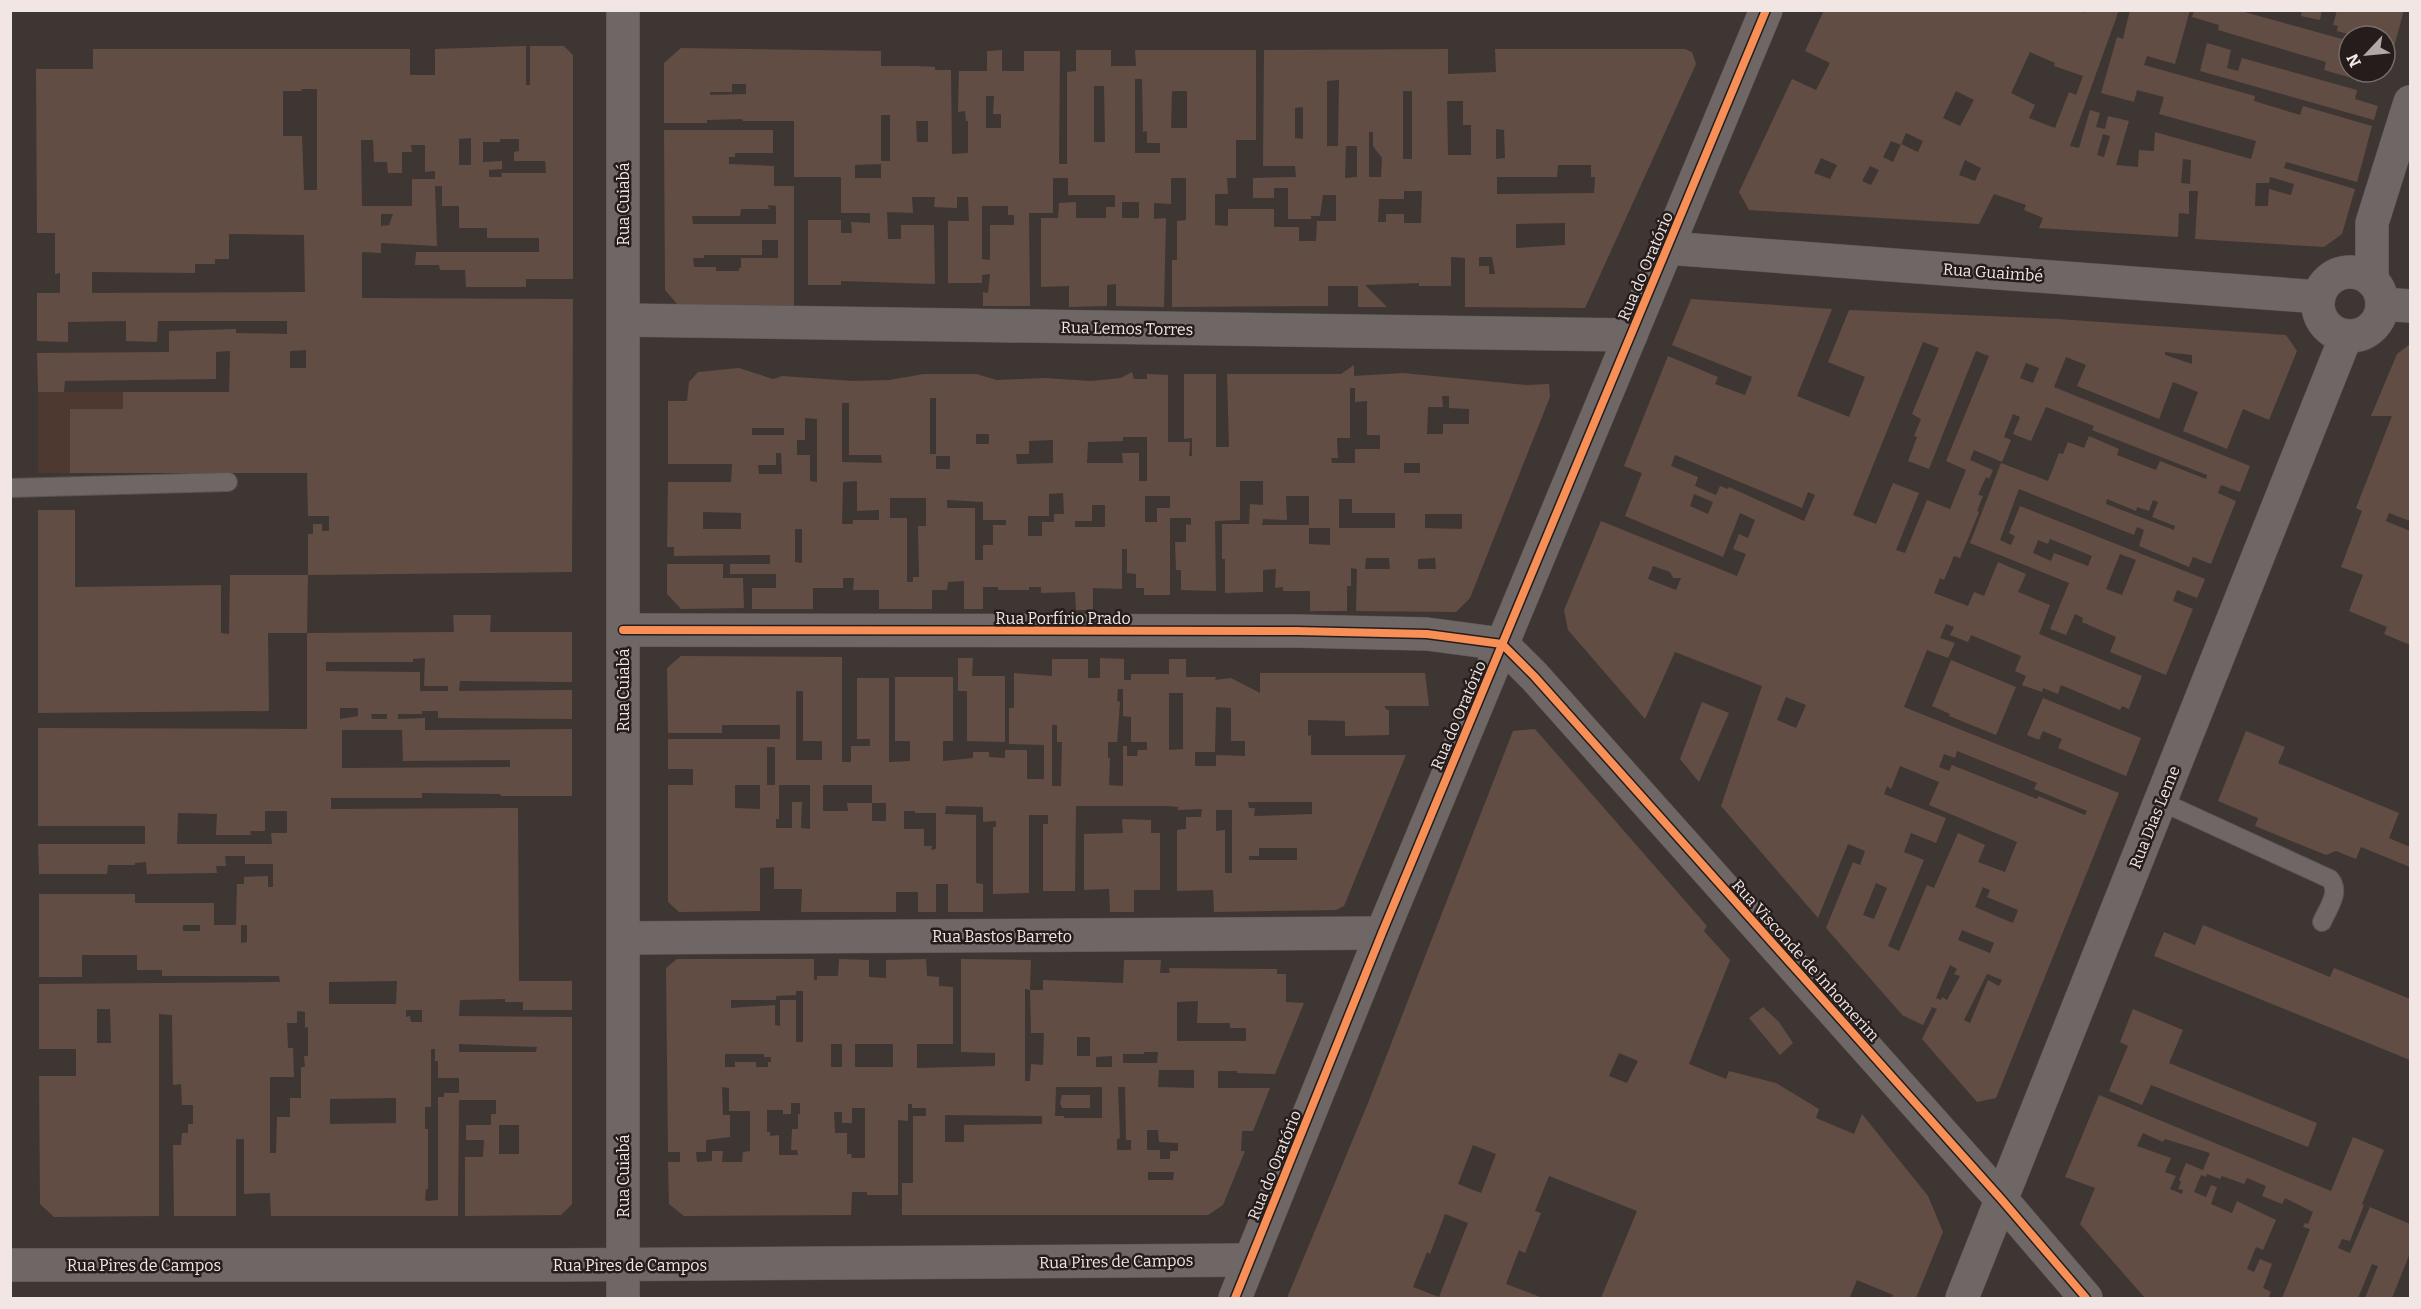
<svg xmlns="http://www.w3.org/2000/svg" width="2421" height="1309" font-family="Bitter,serif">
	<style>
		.built { fill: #4e3931 }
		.building { fill: #624d44; fill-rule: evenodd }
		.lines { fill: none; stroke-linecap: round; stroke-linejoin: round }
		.service-casing { stroke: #5a5350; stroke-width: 20 }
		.minor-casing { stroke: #5a5350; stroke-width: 34 }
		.tertiary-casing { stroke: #5a5350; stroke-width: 34 }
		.service { stroke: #6e6765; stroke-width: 18 }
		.minor { stroke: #6e6765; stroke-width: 33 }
		.tertiary { stroke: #6e6765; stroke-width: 33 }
		.cycleway-casing { stroke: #241d1b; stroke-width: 11 }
		.cycleway { stroke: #f78f57; stroke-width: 8 }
		.labels { text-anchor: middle; stroke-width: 5; stroke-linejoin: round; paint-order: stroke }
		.street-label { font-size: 16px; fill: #f1e6e3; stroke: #241d1b }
	</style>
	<rect width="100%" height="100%" fill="#3e3633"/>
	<polygon class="built" points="38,392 306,392 307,473 38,473"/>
	<g class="building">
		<path d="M1824,10H2080L2085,13L2086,10H2119L2070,146L2079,148L2090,110L2100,113L2096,127L2105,129L2108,116L2129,121L2116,165L2138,167L2139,150L2154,151L2155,132L2251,159L2256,141L2159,114L2164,97L2137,90L2134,102L2101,93L2117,37L2123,39L2130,10H2190L2175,64L2147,56L2144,65L2255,96L2254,101L2300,115L2303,106L2372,126L2357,182L2286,162L2284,168L2355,189L2342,234L2324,247L2195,239L2198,191H2189V214L2179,213L2178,237L2039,228L2043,218L2024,210L2026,205L1994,194L1979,224L1749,210L1739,192L1792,79L1816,90L1830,63L1805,51ZM2030,52L2055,63L2054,66L2083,76L2076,95L2069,92L2055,128L2029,118L2035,105L2011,93ZM1956,91L1974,100L1960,126L1943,118ZM1906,133L1923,141L1918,152L1901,144L1893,162L1883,157L1891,141L1901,145ZM2103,134L2110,136L2104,157L2097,155ZM1821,158L1837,165L1830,179L1814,173ZM2183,159L2191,160L2190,184L2181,183ZM1965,160L1981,168L1975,181L1959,175ZM1870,166L1879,170L1871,185L1862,181ZM2270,177L2294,184L2291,195L2269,189L2268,206H2255L2256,183H2269Z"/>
		<polygon points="2194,10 2237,10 2349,41 2349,72 2354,72 2352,78 2324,70 2326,62 2218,30 2219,25 2192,17"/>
		<polygon points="2302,10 2322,10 2320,20 2301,16"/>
		<polygon points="2337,10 2404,10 2394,47 2385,44 2385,36 2355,36 2337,31 2338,26 2333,25"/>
		<polygon points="2207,43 2231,50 2227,68 2238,71 2242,58 2357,90 2355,99 2378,106 2374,120 2200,71"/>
		<path d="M526,46V85H530V46H564L573,55V279H526V287H466L465,270H440L439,265H415L416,252H539V238H487V228H459V206H442V186H435L437,246L381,243V253L362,252V298L573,299L572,572L308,575V534H313V524H322V531H329V516H308L307,473H70V409H123V392H229L230,351L216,352V379L65,381L64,392H38L37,353L169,352V331L236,329V333L287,334V321H158L157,342L126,341V321L68,322V342L37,341V293H60V273L55,274V233H37L36,69H93V49H410V75H435V49ZM301,89H317V190H304L302,136H283V91H302ZM471,138V165H459V139ZM500,139H519V151L514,152V161H545L546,173H501L502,177H489V170L502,169V161L483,162V142H500ZM361,140H373L374,162H387L388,173H402V152H412L411,145H425V172L435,171V179H412V206H362ZM381,214H393L389,225L381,226ZM229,234L304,235L305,292L92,293V272L195,273V264H215V259H229ZM306,350V368H290V351Z"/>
		<path d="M681,48L881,51V66H916L935,67V70H951L952,154L968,153V121H966L965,111L958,112L959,71H987V51L1002,50V71H1024V51H1060L1059,164H1067V72L1076,71V50H1111V66H1136L1135,50H1256V140H1236V178H1227L1228,194H1215V225L1228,226V209H1274V227H1299V241H1316L1317,221H1336V195H1323L1320,216H1311V219H1288V188H1274V198H1253V178L1296,177L1295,166H1263L1264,50L1448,49V74L1496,72L1495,49H1685L1692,52L1696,64L1585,308L1465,307V258L1451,257V286H1419V283L1365,285L1387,307H1358V286H1328V306L1172,307V260H1177V221L1186,220V178H1171V204L1154,203V219L1166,218L1164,307L1116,306V284L1107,285V306L1069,307V286L1041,287V218H1058L1059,203L1076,202V218H1106V207H1115V195H1068V178H1053V213H1029L1030,306H983V292L988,293L990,274L982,275V283H948V221H969L968,197H957V208L934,207L935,197H912L913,213L887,212L888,239H901V225H934L935,284L841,281V285H808V220H841V233H852L851,222L870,223V213H841V177H794V121H743L742,119L707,120V123H664V63ZM1135,79H1142L1143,132L1147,131V143H1160V153H1135ZM1339,80L1338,146H1327V81ZM732,84H746V94L710,95V92H732ZM1094,86H1104L1105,142H1094ZM1172,91H1187V128H1171ZM1403,91H1412V159H1403ZM986,96H994L993,114H1001V128H986ZM1447,101H1463V125H1471V155H1448ZM1303,107V139L1295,138V108ZM881,115H890V161H881ZM916,121H928V142H917ZM1496,129L1504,130L1505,158L1496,159ZM1369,132H1373V146L1382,158L1381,177H1369ZM1346,146H1357V177L1345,178ZM881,164V178H855V165ZM1558,165H1591V177H1595L1594,193L1497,194V177H1557ZM1404,191H1422L1421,223H1404V214H1386V222H1378L1379,199H1404ZM1122,202H1139V218H1122ZM982,206H1008V215H1014V225H990V260L982,259ZM1565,223V245L1516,248V224ZM1479,257H1492L1495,274H1489V266H1479Z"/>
		<path d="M664,130H773V153H735V157H729V164L774,166V186H794V306H679L665,290ZM768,205L776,206V224H693L692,216H740L741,209H769ZM762,240H778V258H741V268H739V271H716V267H694L693,258H704V255H762Z"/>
		<path d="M1691,299L1832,309L1797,396L1849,417L1865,377L1828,362L1849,310L2058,319L2286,335L2297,351L2269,420L2243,409L2227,449L2183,431L2198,392L2173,382L2159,419L2077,386L2086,365L2066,357L2054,387L2250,466L2240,492L2221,485L2218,493L2236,501L2211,564L2193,557L2189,567L2139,546L2144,530L2137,527L2134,535L2019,489L2016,497L2000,540L2011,545L2015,536L2009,533L2020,506L2205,579L2197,598L2177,590L2173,601L2193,609L2166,675L2110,652L2116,637L2082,622L2083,618L2075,614L2066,635L2050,629L2069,583L1970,543L2001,463L2048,481L2059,453L2063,454L2068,442L2084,448L2089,436L2119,449L2117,455L2156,470L2160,461L2206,479L2207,475L2092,430L2094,426L2046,407L2031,441L2013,434L2020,417L2013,414L2004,437L2011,440L2002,462L1974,450L1970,460L1993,470L1989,479L1986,477L1978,495L1983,496L1977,511L1979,512L1960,558L1954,556L1944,580L1940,578L1934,593L1968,606L1974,592L1984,596L1998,562L2026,574L2018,592L2050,605L2039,634L2142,676L2129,709L2122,706L2120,710L2061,685L2058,694L2043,688L2042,692L2022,685L2026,676L2015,671L2021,656L1971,635L1968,642L1950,635L1954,627L1946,624L1940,638L1955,643L1948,658L1927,650L1904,707L2119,793L1996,1098L1977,1102L1922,1039L1937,1009L1932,1007L1923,1025L1904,1016V1017L1826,928L1853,862L1860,865L1865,851L1848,844L1818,918L1721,806L1762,686L1675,652L1645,719L1568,630L1564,610L1601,521L1737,576L1746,554L1733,549L1739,534L1748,538L1755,520L1740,513L1723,557L1625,516L1642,473L1624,466L1668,356L1718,377L1715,384L1745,395L1752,377L1672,345ZM1923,342L1939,348L1912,414L1921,419L1914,436L1917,437L1908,461L1929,469L1976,351L1989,356L1946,461L1966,470L1950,509L1927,500L1905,553L1896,550L1919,493L1893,483L1876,524L1853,515ZM2165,352L2192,355V364L2165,355ZM2026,363L2039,368L2033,383L2020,378ZM1675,455L1802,508L1808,492L1815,495L1804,521L1729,487L1728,489L1720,486L1716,495L1695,486L1698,477L1671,466ZM1694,494L1713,502L1708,514L1690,506ZM2107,499L2136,511L2137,507L2149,511L2153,500L2158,502L2152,517L2175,526L2174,530L2106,504ZM2050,539L2092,556L2088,566L2054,553L2051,561L2033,553L2038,540L2048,544ZM2120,554L2136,560L2122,595L2106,589ZM1653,566L1670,572L1673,578H1681L1676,590L1648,579ZM1786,697L1806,705L1796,728L1777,720ZM1957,751L2037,783L2034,789L2087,811L2085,815L2038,796L2037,799L1952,765L1949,771L1939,767L1944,754L1955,758ZM1900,766L1939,782L1929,805L2017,842L2005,872L1978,862L1985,845L1958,833L1934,888L1927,885L1899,951L1888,946L1924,860L1904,852L1911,833L1936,843L1946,818L1884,794L1887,786L1891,789ZM1876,883L1887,888L1874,919L1863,915ZM1983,887L1990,890L1987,897L2018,910L2013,923L1975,907ZM1962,930L1994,943L1990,953L1958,940ZM1950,965L1957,969L1954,974L1960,976L1947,1000L1942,997L1941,1000L1936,998ZM1987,974L2002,980L1999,986L1988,980L1970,1023L1964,1020Z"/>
		<polygon points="2410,344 2410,521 2389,513 2386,521 2410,531 2410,645 2384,634 2387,627 2349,611 2363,575 2341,567 2362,511 2356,508 2392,416 2371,416 2397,354"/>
		<path d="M1354,365V376L1403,373L1527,385L1549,384L1550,397L1470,598L1456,612L1356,611L1357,569L1351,568V586H1347V611H1310V591H1283V587L1275,588L1276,569L1263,570V592L1225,593V559H1222V524H1249L1250,504L1263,505V481H1240V520L1215,521L1216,591L1181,590V570H1176L1175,542H1186V524L1191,525V518H1170V595H1144V588H1136V574L1127,573V549H1122V589L1093,588V610H1076L1075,592L1041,593V587H1029V590H998V587H983V609H964V581L948,582L947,590H932V609H879V590H853L854,578H843V588H813V609H752V588H776V574H730V564H770V555L674,556V547H667L668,482H731L732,464H668V401H687L689,382L698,372L739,368L773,379L782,376L853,381L889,380L924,374H976L997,380L1044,378L1091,381L1121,378L1132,372L1134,379H1147V374L1168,375V442H1190L1189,456H1192V438L1184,439V374H1216V447H1229L1227,374H1341ZM1350,388H1355V402L1367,401V435H1380V449H1355V463H1332L1331,458H1338L1337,438H1350ZM1442,396H1449V408L1469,409V424H1443V434H1427L1428,407H1443ZM930,398H936V456H950V469H936V454H930ZM842,403H849V455H881L882,463L842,462ZM805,418L817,419V482L810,481V455H797V440H805ZM752,428H784V435H752ZM976,434H989V444H976ZM1123,437H1147V481H1139V453H1122L1123,463H1087L1088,442L1123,441ZM1053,440V463L1017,464L1016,454H1029V441ZM776,453H781L782,474H759L758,465H776ZM1404,463H1420V473H1404ZM857,481V511L879,510V520H853V524H842L843,482ZM1063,493L1064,514H1054V522H1042V536H1028V516H1049V494ZM1145,496H1170V508H1157V522H1145ZM1286,496H1309V525H1262L1263,519L1287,520ZM890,498H926V526H918L919,577H913V582H907V518H890ZM1339,499H1352V513H1395V528H1339ZM947,500L983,502V520H1006V525H993V545H983V560H975V508H947ZM1092,505H1105V527H1075V521H1092ZM703,512L741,513V529H703ZM1425,514H1462V529L1425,528ZM1309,528H1330V545L1309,544ZM795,529H802V563L795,562ZM1366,558H1389L1390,569H1365ZM1435,558L1436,569H1418V559Z"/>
		<polygon points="38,510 75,510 75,587 221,585 221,633 229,634 230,575 308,575 307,633 268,633 269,711 38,713"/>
		<polygon points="667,564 723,564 723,578 743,578 744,608 681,609 667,594"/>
		<path d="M453,615H491L490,632H572V682L460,681L459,691L572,690V719L438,718V711H422V714H398V719L425,718V730L572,729V796H501L500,794L422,793V798H331V809L518,808L519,981H572V1010H523V1002H505V999L460,1000L459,1016L572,1017V1204L561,1215L465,1216V1157H483L484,1140H466V1125H491V1114H496V1100H459L458,1216H271L270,1193L244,1194V1139H236V1216H174L173,1145H181L182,1133H188V1124H193V1105H182L181,1084L173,1085L172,1015L159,1014V1216L54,1217L40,1204L39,1076H76V1049H39V984L280,982L279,976H162V970H137V955H82V977H39V894H135V903H214V925H236L237,884H244V877L268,876V887H273V864H245V856H225L226,866H216L217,873L147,874L146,862L135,863V865H108L107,874H39L38,844H145V826H38V728L307,729V633L454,632ZM425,658L424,686H448V691H420V672L326,671V662H413V659ZM340,708H358V716L340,719ZM371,714H387V719H372ZM342,730H402L403,761L510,760V767L342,768ZM265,811H287V833H271L272,844H177L178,813L217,814L216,835H251L250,831H265ZM183,925H200V931H183ZM241,925H247V942L241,943ZM397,981L396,1004H329V982ZM97,1009H110L111,1043H97ZM406,1010H422V1022H411L410,1016L406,1017ZM297,1011L305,1012V1028L308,1027V1056H304L305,1067H301V1098H290V1117H277L276,1153H270V1077H294L293,1048H288L287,1023H297ZM459,1044L537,1047L536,1052H459ZM431,1049H435V1061H438V1078H459V1093H444V1097H438V1200L428,1201L425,1200L426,1189H428V1129H425V1107H431ZM396,1098V1123L330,1124V1099ZM499,1125H519V1154H499Z"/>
		<path d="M681,656L842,657V762H851V746H870V739H857V678H889V762L910,761V741H895V677H953V741H943V761L973,758V752H989V757L1005,758V750H1027V779H1044V745L1009,744V708H1014V673L1052,676V659H1088V678H1100V658L1124,659V680H1131V674H1169V659H1186V677H1216L1215,680L1231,678L1260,693V673H1425L1429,706H1384L1387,710H1389V735L1345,736V721L1308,720V736L1311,735V755H1406L1344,906L1336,910L1214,912L1213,890L1177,891V830L1186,829V817H1201L1202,809L1178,810V807L1168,806H1076L1075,891H1043V824H1048V815H1029V893L993,894V827H996V821L983,822V807L946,806L945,814L976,815V883L983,884V912H948V884H936V912H918V892H896V912H801L802,889H774V867L760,868V911L679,912L668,902V785H693V769H668V739H780V725H722V733H668L667,668ZM1118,689H1123V716L1131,717V742H1147V750H1138L1137,756H1127V746H1123V786L1109,785L1110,758H1108V742H1117L1120,702L1117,701ZM796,691H803V741H822V760H796ZM1169,693H1183V749L1169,750ZM1216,707L1231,708V741H1245V756L1216,755V766H1195V752H1215ZM1052,725H1057V742H1062L1061,786H1052ZM767,747H775V785H767ZM735,785H760V809L735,808ZM779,785H810V829L801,828L802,802H792V828H776V819H779ZM823,785H872V803H886V821H872V803H847L848,811H823ZM1248,802H1312V814L1254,816L1255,808H1249ZM1216,810H1232V873H1225V830L1216,831ZM904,811H915V813H936V849L931,850L932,846H924V829H904ZM1259,848H1297V860H1249V856H1259Z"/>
		<polygon points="958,658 973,658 972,676 1005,676 1005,742 967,741 967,691 958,691"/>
		<polygon points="1951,660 2016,687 1996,735 1949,716 1950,714 1932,706"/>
		<polygon points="2043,698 2141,738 2126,776 2058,748 2062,739 2043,731 2039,740 2027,735"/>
		<polygon points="1702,702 1729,713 1699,782 1680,759"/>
		<path d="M1535,729L1707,926L1704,931L1730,960L1689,1064L1726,1079L1729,1071L1776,1083L1819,1109L1816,1118L1854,1134L1862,1114L1928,1196L1943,1232L1916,1298H1892L1893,1295L1857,1280L1850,1297L1854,1298H1601L1637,1211L1549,1176L1535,1211L1541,1213L1525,1253L1519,1250L1506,1284L1543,1298H1287L1368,1103L1513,731ZM1619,1053L1638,1061L1627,1083L1609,1076ZM1473,1145L1496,1154L1481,1193L1458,1184ZM1445,1214L1468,1223L1439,1297L1413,1287L1427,1252L1430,1254Z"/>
		<polygon points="2246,731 2285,747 2278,763 2399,813 2389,838 2410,847 2410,867 2361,847 2356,859 2336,851 2326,855 2255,826 2258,818 2218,801"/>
		<polygon points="1122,819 1151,820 1151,833 1160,833 1160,890 1134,890 1134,912 1110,912 1109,889 1084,890 1084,834 1123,833"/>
		<polygon points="2203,925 2330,977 2334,968 2410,999 2410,1060 2154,956 2164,932 2195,945"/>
		<path d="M677,959H814V980H817V976H838L839,959L869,960V977L886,978V960L926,959L927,976L939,977V986L953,987V1044H917V1068L995,1066V1053L961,1052V959L1031,960L1030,990L1025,989V1081H1030L1031,1064L1043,1065L1044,1033H1031L1030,990H1043V980L1123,983L1124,960H1161L1160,973H1170L1169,968L1277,969V974H1286V1002L1304,1003L1275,1074L1237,1073V1071H1218V1088H1270L1253,1131H1242L1241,1151H1245L1223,1205L1208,1215H902V1183H913V1116H926V1108H912V1104H908V1121L898,1120V1195H867V1192H852L851,1215L684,1216L669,1204L668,1162H680V1152H668L666,968ZM796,991H803V1042H796V1000H780V1026L775,1025V1005L731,1008V1000H776V996L796,995ZM1198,1001L1197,1023H1230V1028H1246V1041H1177V1002ZM1077,1037H1090V1056H1077ZM831,1044H842V1067H831ZM855,1044H893V1067H855ZM1144,1052H1158L1157,1063H1123V1054H1144ZM725,1054H764V1057H771V1062H768V1067H756V1062H735V1067H725ZM1112,1056V1067H1096V1057ZM1159,1070H1194V1088L1158,1087ZM722,1087L729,1088V1111H750V1151L743,1152L742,1162H722L723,1151H712V1161L697,1162L696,1152H706V1140L730,1137V1115H723ZM1056,1087H1102V1118H1064V1116H1055ZM1118,1087H1125L1126,1140H1131V1150H1117V1139L1120,1138ZM791,1103H800V1114H798V1129H792L791,1150H797L798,1155H779V1135L770,1136V1132H767V1110H783V1114H791ZM852,1108H865V1158H852L851,1154H847V1133H835L834,1112H842V1123H852ZM945,1115L1042,1116V1124L964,1125V1142H945ZM1147,1130H1158L1159,1142L1178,1143V1151H1170V1159H1160V1150H1147ZM1148,1172H1174L1173,1180H1148Z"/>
		<polygon points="1763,1007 1779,1022 1793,1043 1780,1055 1749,1018"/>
		<polygon points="2133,1009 2183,1030 2169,1063 2317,1123 2308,1147 2151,1085 2142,1105 2109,1091 2128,1046 2120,1042"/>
		<polygon points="1062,1095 1090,1095 1090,1108 1062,1108 1060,1103"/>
		<path d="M2099,1095L2331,1191L2353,1137L2384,1150L2362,1204L2364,1205L2350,1241L2342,1239L2338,1248L2350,1253L2370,1207L2410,1224V1253L2392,1298H2365L2378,1266L2372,1264L2358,1298H2282L2310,1229L2303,1227L2305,1223L2308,1224L2313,1212L2285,1198L2282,1204L2262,1196L2266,1186L2247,1178L2244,1184L2222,1176L2220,1179L2207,1174L2206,1177L2201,1175L2194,1192L2206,1197L2211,1185L2217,1187L2211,1204L2232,1213L2237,1201L2276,1220L2263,1250L2256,1247L2247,1269L2254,1272L2260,1259L2272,1264L2263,1288L2271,1292L2268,1298H2145L2080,1224L2095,1188L2065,1177ZM2143,1133L2163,1142L2165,1139L2210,1153L2203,1170L2186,1163L2179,1180L2181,1182L2178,1189L2183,1190L2182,1194L2170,1189L2176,1176L2165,1172L2171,1158L2137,1146Z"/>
	</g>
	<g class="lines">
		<g class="service-casing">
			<g id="service">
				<polyline points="10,488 228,482"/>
				<path d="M2160,801L2330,879C2341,892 2328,908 2322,922"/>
			</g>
		</g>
		<g class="minor-casing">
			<g id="minor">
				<polyline points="1667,248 2319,297"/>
				<circle cx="2350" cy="304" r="32"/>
				<polyline points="2372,280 2372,223 2410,102"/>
				<polyline points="2382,304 2410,306"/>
				<polyline points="623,320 1631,335"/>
				<polyline points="623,630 1296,631 1427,634 1502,644 1534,676 2002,1200 2086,1298"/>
				<polyline points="623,938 1382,933"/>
				<polyline points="10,1265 556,1265 1250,1260"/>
				<polyline points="623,1298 623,10"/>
				<polyline points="1962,1298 2346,336"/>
			</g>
		</g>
		<g class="tertiary-casing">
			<polyline id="tertiary" points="1235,1298 1382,933 1766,10"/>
		</g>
		<use href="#service" class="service"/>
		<use href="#minor" class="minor"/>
		<use href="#tertiary" class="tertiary"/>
		<g class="cycleway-casing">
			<g id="cycleway">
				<polyline points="623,630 1296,631 1427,634 1502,644 1534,676 2002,1200 2086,1298"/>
				<polyline points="1235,1298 1382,933 1766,10"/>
			</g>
		</g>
		<use href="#cycleway" class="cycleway"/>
	</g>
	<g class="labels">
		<g class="street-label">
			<text transform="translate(623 204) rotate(-90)" y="6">Rua Cuiabá</text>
			<text transform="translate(1645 266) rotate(-67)" y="6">Rua do Oratório</text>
			<text transform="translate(1993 272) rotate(4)" y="6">Rua Guaimbé</text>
			<text transform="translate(1127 328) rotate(1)" y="6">Rua Lemos Torres</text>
			<text x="1063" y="624">Rua Porfírio Prado</text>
			<text transform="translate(623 690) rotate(-90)" y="6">Rua Cuiabá</text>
			<text transform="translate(1458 715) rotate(-67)" y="6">Rua do Oratório</text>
			<text transform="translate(2154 817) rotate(-68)" y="6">Rua Dias Leme</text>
			<text x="1002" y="942">Rua Bastos Barreto</text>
			<text transform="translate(1806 960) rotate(48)" y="6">Rua Visconde de Inhomerim</text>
			<text transform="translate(1274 1165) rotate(-68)" y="6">Rua do Oratório</text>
			<text transform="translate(623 1176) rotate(-90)" y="6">Rua Cuiabá</text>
			<text transform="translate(1116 1261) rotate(-1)" y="6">Rua Pires de Campos</text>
			<text x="144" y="1271">Rua Pires de Campos</text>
			<text x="630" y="1271">Rua Pires de Campos</text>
		</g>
	</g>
	<rect width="2421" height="1309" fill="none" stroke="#f1e6e3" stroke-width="24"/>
	<g transform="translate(2367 54) rotate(244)"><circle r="28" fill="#241d1b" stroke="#766d6b" stroke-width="1.5"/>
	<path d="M0-4.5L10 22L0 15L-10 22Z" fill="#b2a8a5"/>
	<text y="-9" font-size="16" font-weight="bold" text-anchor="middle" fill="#f1e6e3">N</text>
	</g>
</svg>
